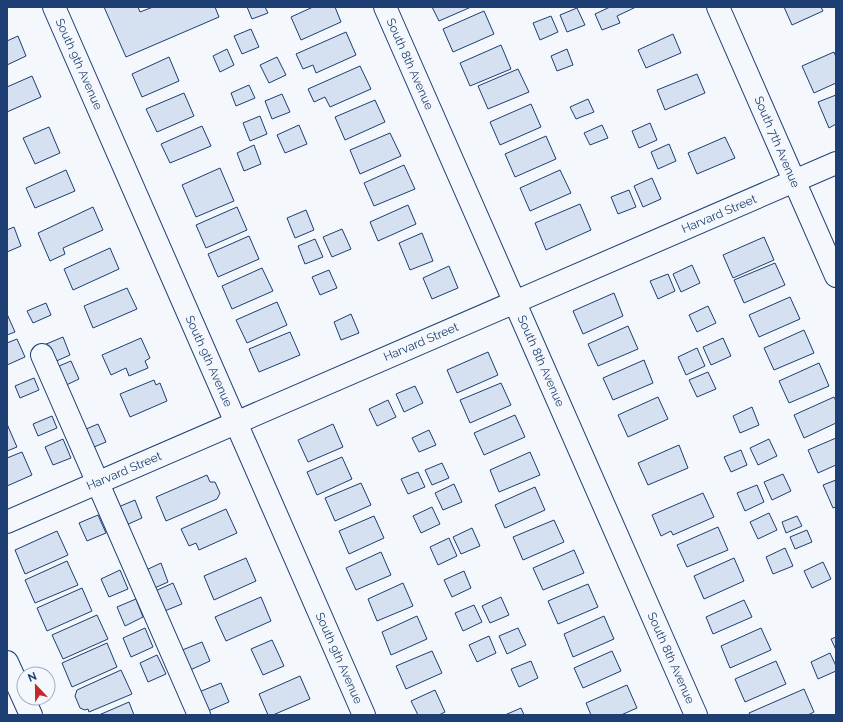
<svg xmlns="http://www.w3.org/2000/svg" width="843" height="722" font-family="Raleway,sans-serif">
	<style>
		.building { fill: #d5e0f0; stroke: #1d3f73 }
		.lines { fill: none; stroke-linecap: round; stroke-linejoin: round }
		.minor-casing { stroke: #1d3f73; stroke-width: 24 }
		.minor { stroke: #f4f7fb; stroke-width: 22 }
		.labels { text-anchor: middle; stroke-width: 3; stroke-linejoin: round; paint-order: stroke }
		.street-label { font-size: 12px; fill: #1d3f73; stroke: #f4f7fb }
	</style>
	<rect width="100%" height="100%" fill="#f4f7fb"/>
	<g class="building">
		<polygon points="104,7 138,7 140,12 153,7 215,7 219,17 126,57"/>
		<polygon points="247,7 265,7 268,13 252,19"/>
		<polygon points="313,7 335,7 341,22 301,40 291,17"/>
		<polygon points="432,7 471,7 439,21"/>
		<polygon points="610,7 636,7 617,16 620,23 602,30 595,14"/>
		<polygon points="784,7 821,7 823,11 792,25"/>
		<polygon points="577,8 585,25 567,32 560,15"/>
		<polygon points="484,11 494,34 453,52 443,29"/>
		<polygon points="551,16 558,32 540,40 533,23"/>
		<polygon points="251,29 259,47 242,54 234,36"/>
		<polygon points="346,32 356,55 316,73 313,65 303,69 296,54"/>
		<polygon points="673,34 681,53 646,68 638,50"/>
		<polygon points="18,36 26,56 7,65 7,41"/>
		<polygon points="501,45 511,69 470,86 460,63"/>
		<polygon points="227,49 234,65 220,72 213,56"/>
		<polygon points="567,49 573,65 557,71 551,56"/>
		<polygon points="834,52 836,57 836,83 814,93 802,66"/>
		<polygon points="169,57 179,81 142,97 132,74"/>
		<polygon points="277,57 286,75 269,83 260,65"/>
		<polygon points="360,66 371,89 330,107 325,97 314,102 308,89"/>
		<polygon points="518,69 529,92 488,109 478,86"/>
		<polygon points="697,74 705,93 665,110 657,90"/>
		<polygon points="32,76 41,97 7,112 7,87"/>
		<polygon points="249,85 255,98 236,106 231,93"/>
		<polygon points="184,93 194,116 157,132 146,109"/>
		<polygon points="282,94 290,112 272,119 265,101"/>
		<polygon points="836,95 836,124 829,128 818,102"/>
		<polygon points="588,99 594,112 576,119 570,107"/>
		<polygon points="375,100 385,122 345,140 335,117"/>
		<polygon points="531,104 541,127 500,145 490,122"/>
		<polygon points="260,116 267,134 250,141 243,123"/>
		<polygon points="650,123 657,140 639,148 632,131"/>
		<polygon points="299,125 307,144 285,153 277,135"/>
		<polygon points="602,125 608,138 590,145 584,133"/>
		<polygon points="202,126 211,146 170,163 161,144"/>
		<polygon points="49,127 60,153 35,164 23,138"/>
		<polygon points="390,133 401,156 360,174 350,150"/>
		<polygon points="546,136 556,159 515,177 505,154"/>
		<polygon points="725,137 735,158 697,174 688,153"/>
		<polygon points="669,144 676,161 658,169 651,152"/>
		<polygon points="254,145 261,164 244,171 237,153"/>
		<polygon points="404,165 415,189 374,206 364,183"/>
		<polygon points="220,168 234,201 196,217 182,185"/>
		<polygon points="66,170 75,191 35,208 26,188"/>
		<polygon points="560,170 571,193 530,211 520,188"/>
		<polygon points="652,178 661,199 643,207 634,186"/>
		<polygon points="629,190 636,207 618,214 611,197"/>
		<polygon points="580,204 591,230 546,250 535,223"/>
		<polygon points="408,205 416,224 378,241 370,222"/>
		<polygon points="93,207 103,230 63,248 65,254 50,261 38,233"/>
		<polygon points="237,207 247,230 206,248 196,225"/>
		<polygon points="306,210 314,230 295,238 287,218"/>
		<polygon points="14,227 21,246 7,252 7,230"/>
		<polygon points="342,229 351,249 332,257 323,237"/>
		<polygon points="422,233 433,261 410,270 399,243"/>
		<polygon points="249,236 259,259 218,277 208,254"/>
		<polygon points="764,237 774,260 733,278 723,255"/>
		<polygon points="315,239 323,257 305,264 298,246"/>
		<polygon points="110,248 119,269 73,290 64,269"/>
		<polygon points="775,263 785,285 744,303 734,280"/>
		<polygon points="692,265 700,283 681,292 673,274"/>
		<polygon points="449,266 458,288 432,299 423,278"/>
		<polygon points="262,268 273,291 232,309 222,286"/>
		<polygon points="329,270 337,288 320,295 312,277"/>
		<polygon points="668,274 675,291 658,299 650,281"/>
		<polygon points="127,288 137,309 93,328 84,306"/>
		<polygon points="614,293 623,316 583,334 573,311"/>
		<polygon points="790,297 800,319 759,337 749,315"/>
		<polygon points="277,302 287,325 247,343 236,320"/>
		<polygon points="46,303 51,315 33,323 27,311"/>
		<polygon points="708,306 716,323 697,332 689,315"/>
		<polygon points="7,314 15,332 7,335"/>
		<polygon points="351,314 359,333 341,340 334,322"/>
		<polygon points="628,326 638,349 598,366 588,344"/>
		<polygon points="804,330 814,353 774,370 764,348"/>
		<polygon points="290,332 300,355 259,372 249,349"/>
		<polygon points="63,337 70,355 52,363 44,345"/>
		<polygon points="141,338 150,358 145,361 148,368 129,376 126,368 111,375 102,355"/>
		<polygon points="723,338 731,356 711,365 703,347"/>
		<polygon points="17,339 25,357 7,365 7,343"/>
		<polygon points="697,348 705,366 686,375 678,357"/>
		<polygon points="488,352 498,375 457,393 447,370"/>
		<polygon points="644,360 653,383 613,400 603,378"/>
		<polygon points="71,361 79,379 60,388 52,369"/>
		<polygon points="819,363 829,386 789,403 779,381"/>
		<polygon points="708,372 716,389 697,397 689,380"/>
		<polygon points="34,378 39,390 20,398 15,386"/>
		<polygon points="154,380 156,385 160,383 167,401 130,417 120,394"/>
		<polygon points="501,383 511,405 470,423 460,400"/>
		<polygon points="415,386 423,403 404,412 396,394"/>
		<polygon points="658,397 668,419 628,437 618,415"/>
		<polygon points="834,397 836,401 836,423 804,438 794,415"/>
		<polygon points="388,400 396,417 377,426 369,409"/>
		<polygon points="752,407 759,425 740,433 733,416"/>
		<polygon points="515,415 525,437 484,455 474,433"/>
		<polygon points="52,416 57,428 38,436 33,424"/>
		<polygon points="7,424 17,447 7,451"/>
		<polygon points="98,424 106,442 87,450 79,432"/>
		<polygon points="333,424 343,447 308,462 298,440"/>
		<polygon points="429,430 436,445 419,452 412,438"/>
		<polygon points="836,438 836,465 818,473 808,450"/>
		<polygon points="63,439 71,458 53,465 45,447"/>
		<polygon points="769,439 777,456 758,465 750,448"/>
		<polygon points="679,445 688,468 648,485 638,463"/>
		<polygon points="741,450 747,465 731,472 724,457"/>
		<polygon points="22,452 32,475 7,486 7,458"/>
		<polygon points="530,452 540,475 499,492 490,470"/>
		<polygon points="342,457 352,479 317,495 307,472"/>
		<polygon points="442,463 449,478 432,485 425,470"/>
		<polygon points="418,472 425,487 408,494 401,479"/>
		<polygon points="783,474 791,491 772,500 764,482"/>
		<polygon points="207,475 210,482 215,482 220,493 217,499 166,521 156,497"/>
		<polygon points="836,480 836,507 833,508 823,485"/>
		<polygon points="361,483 371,505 335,521 325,498"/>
		<polygon points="454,484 462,502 443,510 435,493"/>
		<polygon points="757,485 764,502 745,511 737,493"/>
		<polygon points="535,487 545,510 505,528 495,505"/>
		<polygon points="703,493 714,517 673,535 671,531 661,536 652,515"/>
		<polygon points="135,500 142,518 124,526 116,508"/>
		<polygon points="432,507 440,524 421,533 413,516"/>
		<polygon points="226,509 237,533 199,550 196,543 189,546 181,529"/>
		<polygon points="769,513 777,530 758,539 750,522"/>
		<polygon points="98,515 106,533 87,541 79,523"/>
		<polygon points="374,516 384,538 349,554 339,531"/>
		<polygon points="797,516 802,526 786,533 782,522"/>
		<polygon points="554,520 564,542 523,560 513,537"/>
		<polygon points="718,527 728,550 687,567 677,545"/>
		<polygon points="472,528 480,546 461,554 453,537"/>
		<polygon points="807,530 812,542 795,549 790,537"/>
		<polygon points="57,531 68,555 25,574 15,550"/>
		<polygon points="449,538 457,556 438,565 430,547"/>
		<polygon points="785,548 793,566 773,574 766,557"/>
		<polygon points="574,550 584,573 543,590 533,568"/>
		<polygon points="381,552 391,575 356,590 346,568"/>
		<polygon points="246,558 256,581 214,600 204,576"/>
		<polygon points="734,558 744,581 704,599 694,576"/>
		<polygon points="67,561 78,585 35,603 25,580"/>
		<polygon points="823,562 831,579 812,588 804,571"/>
		<polygon points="161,563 168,582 150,590 142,572"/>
		<polygon points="120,570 128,589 109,597 101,579"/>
		<polygon points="464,571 471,588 452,597 444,580"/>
		<polygon points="173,583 182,604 162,612 153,592"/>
		<polygon points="403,583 413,606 377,621 368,599"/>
		<polygon points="588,584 598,607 558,624 548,601"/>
		<polygon points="82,588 92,611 47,631 37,608"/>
		<polygon points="261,597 271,621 226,641 215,617"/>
		<polygon points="501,597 509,615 490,623 482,606"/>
		<polygon points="136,599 143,617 125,626 117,607"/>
		<polygon points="744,600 752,617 713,634 706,617"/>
		<polygon points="474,605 482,622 463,631 455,613"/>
		<polygon points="97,615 108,639 63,659 52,635"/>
		<polygon points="417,616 427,639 391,655 382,632"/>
		<polygon points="604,616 614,639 573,657 564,634"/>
		<polygon points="145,628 153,647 131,657 123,638"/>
		<polygon points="518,628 526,645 507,654 499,636"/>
		<polygon points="761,628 771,650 730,668 721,646"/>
		<polygon points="489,636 496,653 477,662 469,645"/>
		<polygon points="836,637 836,650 831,639"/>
		<polygon points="272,640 284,666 263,675 251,649"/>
		<polygon points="202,642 210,661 188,671 180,651"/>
		<polygon points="107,643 117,667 72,687 62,663"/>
		<polygon points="432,651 442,673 406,689 396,666"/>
		<polygon points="612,651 621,671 583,688 574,668"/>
		<polygon points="830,653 836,666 836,671 818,679 811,662"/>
		<polygon points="157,655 166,674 148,682 140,663"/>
		<polygon points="531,661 538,678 519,687 511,669"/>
		<polygon points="776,661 786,684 745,702 735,679"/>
		<polygon points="121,670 132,694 89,712 88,709 85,710 80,708 75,696 77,690"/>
		<polygon points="300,676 310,699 273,715 268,715 259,694"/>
		<polygon points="221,683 229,702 208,711 199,692"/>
		<polygon points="627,685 637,708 621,715 591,715 586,703"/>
		<polygon points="804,689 814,712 808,715 750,715 749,713"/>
		<polygon points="435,690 445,712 439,715 418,715 411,701"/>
		<polygon points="129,702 134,715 99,715"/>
		<polygon points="521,708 524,715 505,715"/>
	</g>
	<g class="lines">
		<g class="minor-casing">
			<g id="minor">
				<polyline points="54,7 364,715"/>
				<polyline points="385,7 696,715"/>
				<polyline points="718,7 836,276"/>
				<polyline points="42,355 199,715"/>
				<polyline points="7,522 836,163"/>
				<polyline points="7,662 31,715"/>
			</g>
		</g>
		<use href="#minor" class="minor"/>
	</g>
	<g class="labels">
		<g class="street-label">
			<text transform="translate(79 64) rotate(66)" y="4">South 9th Avenue</text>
			<text transform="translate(410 64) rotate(66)" y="4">South 8th Avenue</text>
			<text transform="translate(777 142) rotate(67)" y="4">South 7th Avenue</text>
			<text transform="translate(719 214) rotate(-23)" y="4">Harvard Street</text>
			<text transform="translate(421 342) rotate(-23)" y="4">Harvard Street</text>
			<text transform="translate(209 361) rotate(66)" y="4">South 9th Avenue</text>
			<text transform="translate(541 361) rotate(66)" y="4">South 8th Avenue</text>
			<text transform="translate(124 471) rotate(-23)" y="4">Harvard Street</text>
			<text transform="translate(339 658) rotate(66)" y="4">South 9th Avenue</text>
			<text transform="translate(671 658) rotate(66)" y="4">South 8th Avenue</text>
		</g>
	</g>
	<rect width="843" height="722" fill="none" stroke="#1d3f73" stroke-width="16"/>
	<g transform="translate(36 686) rotate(338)"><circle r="19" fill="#f4f7fb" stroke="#9eadc5"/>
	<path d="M0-3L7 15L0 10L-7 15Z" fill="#c62828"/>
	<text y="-6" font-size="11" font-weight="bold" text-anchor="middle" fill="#1d3f73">N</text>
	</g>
</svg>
